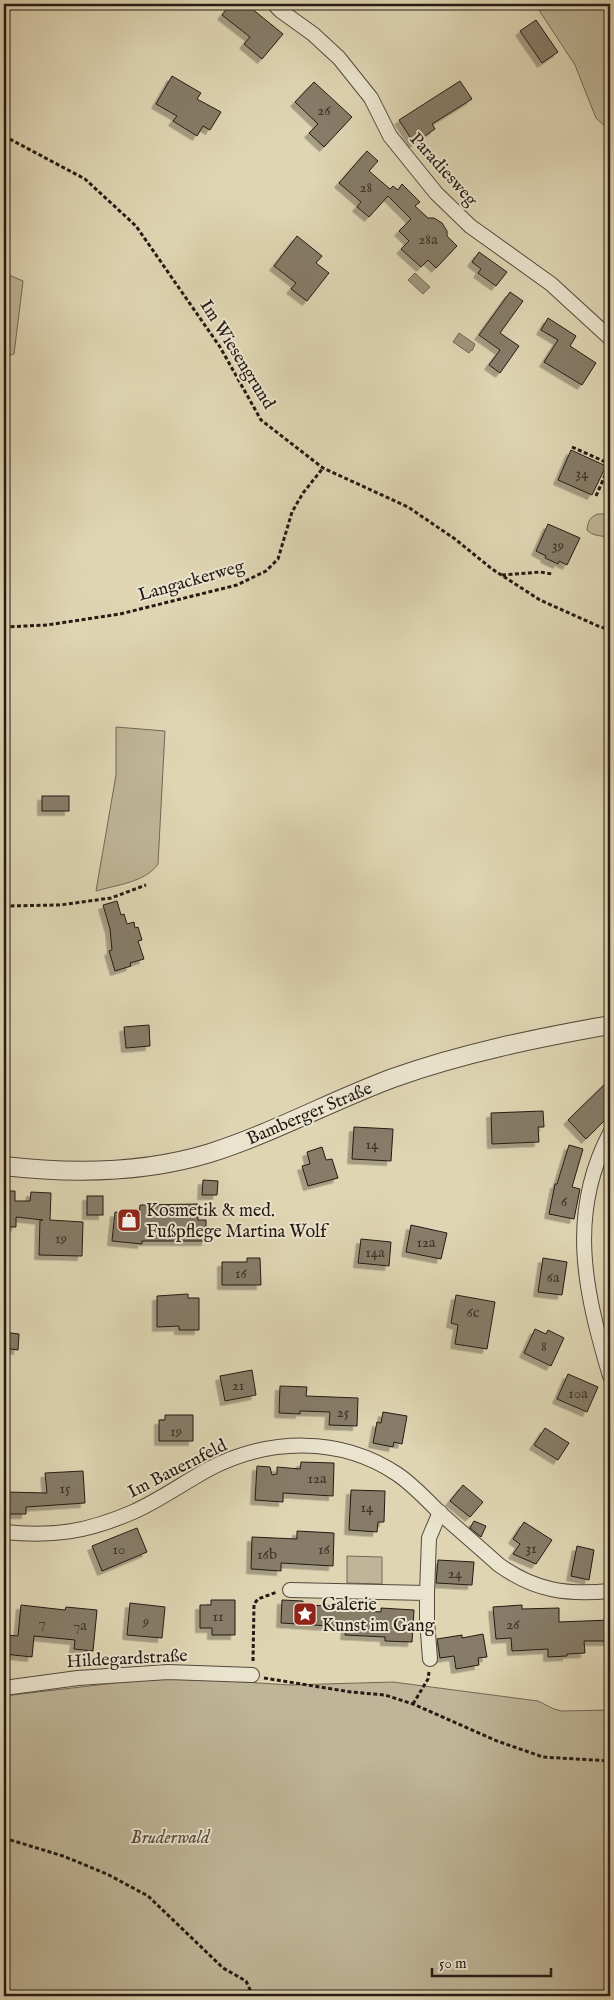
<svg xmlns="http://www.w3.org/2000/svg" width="614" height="2000" font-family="'IM FELL English',serif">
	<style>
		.green { fill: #bfb598; stroke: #726856 }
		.water { fill: #a0967d; stroke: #6f6553 }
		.building { fill: #867c67; stroke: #251b14; filter: url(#shadow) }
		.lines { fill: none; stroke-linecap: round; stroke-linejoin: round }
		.minor-casing { stroke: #544a3c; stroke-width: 16 }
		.tertiary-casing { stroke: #544a3c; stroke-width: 20 }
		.path { stroke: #251b14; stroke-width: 3; stroke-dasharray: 4 2.5; stroke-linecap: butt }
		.minor { stroke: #eae4ce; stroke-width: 14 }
		.tertiary { stroke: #eae4ce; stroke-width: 18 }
		.labels { text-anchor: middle; stroke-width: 4; stroke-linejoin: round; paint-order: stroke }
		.number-label { font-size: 15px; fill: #3d3329 }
		.street-label { font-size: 18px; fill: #251b14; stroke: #eae4ce }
		.poi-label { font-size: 18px; fill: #251b14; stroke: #eae4ce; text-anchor: start }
		.park-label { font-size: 18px; font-style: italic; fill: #53493c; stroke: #eae4ce }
	</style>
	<defs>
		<filter id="shadow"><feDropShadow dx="-4.5" dy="4.5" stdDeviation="0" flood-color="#0004"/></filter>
	</defs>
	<rect width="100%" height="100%" fill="#dfd5b3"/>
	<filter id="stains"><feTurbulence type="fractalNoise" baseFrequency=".004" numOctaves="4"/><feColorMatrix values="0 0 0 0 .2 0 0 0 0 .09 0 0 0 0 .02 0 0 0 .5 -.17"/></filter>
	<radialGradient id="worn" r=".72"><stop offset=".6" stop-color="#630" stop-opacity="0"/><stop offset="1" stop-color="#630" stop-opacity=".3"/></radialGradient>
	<g class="green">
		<polygon points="535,4 610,4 610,131 596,118 575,65"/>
		<polygon points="4,273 23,281 14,354 4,357"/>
		<path d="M598,514H610V537C602,536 592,536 587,530C588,521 590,517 598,514Z"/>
		<path d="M116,727L165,731L158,864C146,882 116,885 96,891L116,775Z"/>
		<polygon points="347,1556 382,1557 382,1584 347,1583"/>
		<polygon points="166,1677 290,1685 393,1682 538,1701 554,1709 562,1711 610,1710 610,1996 4,1996 4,1696"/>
	</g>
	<g class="water">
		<polygon points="415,273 430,287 423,294 408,280"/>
		<polygon points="459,333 475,344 472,351 471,350 469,353 453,342"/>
	</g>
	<g class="building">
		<polygon points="231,4 246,4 283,34 262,59 244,44 250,37 222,15"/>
		<polygon points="536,20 558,52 542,63 520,31"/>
		<polygon points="172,76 201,93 197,99 221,112 210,130 203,126 197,136 173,121 177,116 156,104"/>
		<polygon points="460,81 472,99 432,124 435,129 414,143 399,120"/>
		<polygon points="314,82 352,117 324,147 309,133 318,124 295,102"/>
		<polygon points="367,151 378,161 369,171 390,189 393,186 398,190 402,184 420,202 415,206 428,218 434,218 442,223 447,231 447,236 457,246 436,268 428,260 421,267 401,249 409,241 399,231 411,219 388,196 369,217 357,207 361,202 339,183"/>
		<polygon points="297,236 322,256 316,263 329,273 307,301 291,289 296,283 274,266"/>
		<polygon points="479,252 507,272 496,286 478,273 481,269 472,262"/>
		<polygon points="510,292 523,301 500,333 519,346 500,373 489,365 500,350 479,335"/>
		<polygon points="548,318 576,336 570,346 596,363 582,385 544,362 558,340 541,330"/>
		<polygon points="571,450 606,466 592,495 558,480"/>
		<polygon points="548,524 580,538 567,565 559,561 558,564 545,558 546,556 536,551"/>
		<rect x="42" y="796" width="27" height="15"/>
		<polygon points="117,901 121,915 124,914 127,924 134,922 135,928 138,927 142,940 138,941 144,959 130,963 131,966 115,971 109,951 112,950 110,929 103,905"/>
		<polygon points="149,1025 150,1046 126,1048 124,1027"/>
		<polygon points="610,1079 610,1115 586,1139 568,1120"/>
		<polygon points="543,1111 544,1127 538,1127 539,1142 492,1144 491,1113"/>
		<polygon points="354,1127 393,1129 391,1161 352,1159"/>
		<polygon points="569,1145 583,1149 572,1187 580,1189 574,1219 549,1214 555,1184 557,1184"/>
		<polygon points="322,1147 326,1160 332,1159 338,1178 308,1186 302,1166 310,1164 307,1152"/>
		<polygon points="203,1180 218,1181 217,1195 202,1195"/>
		<polygon points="4,1191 15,1191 15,1201 30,1201 31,1192 51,1193 50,1220 83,1222 82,1256 39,1255 40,1220 43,1220 16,1217 16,1227 4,1227"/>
		<rect x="87" y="1196" width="16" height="19"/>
		<polygon points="198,1204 198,1220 206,1220 206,1241 142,1241 142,1244 112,1241 115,1212 139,1215 140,1205"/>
		<polygon points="411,1225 447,1233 441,1259 406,1252"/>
		<polygon points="361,1239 391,1242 389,1266 358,1263"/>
		<polygon points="247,1258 260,1258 261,1285 222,1285 222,1262 247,1262"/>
		<polygon points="543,1258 567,1262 562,1295 538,1292"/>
		<polygon points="188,1294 188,1298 199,1298 199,1330 179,1330 179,1326 157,1327 157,1296"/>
		<polygon points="456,1295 495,1302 487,1349 455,1344 458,1325 451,1323"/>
		<polygon points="535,1329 546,1334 548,1330 564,1338 551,1366 524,1353"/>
		<polygon points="4,1332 19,1334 18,1350 4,1348"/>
		<polygon points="252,1370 256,1395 225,1401 220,1376"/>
		<polygon points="568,1374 598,1387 587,1412 557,1399"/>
		<polygon points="280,1386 307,1387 306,1396 358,1398 357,1426 329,1425 330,1412 300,1411 300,1414 279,1413"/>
		<polygon points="383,1412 407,1416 402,1444 394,1442 393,1447 373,1443 377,1422 381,1423"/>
		<polygon points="165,1415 193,1415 193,1441 159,1441 159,1420 165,1420"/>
		<polygon points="545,1428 569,1443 558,1460 534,1445"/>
		<polygon points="301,1462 334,1463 333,1496 283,1493 283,1502 255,1500 257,1466 270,1467 272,1475 277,1474 277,1467 300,1469"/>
		<polygon points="83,1471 85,1503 26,1507 26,1514 4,1514 4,1492 47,1493 45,1473"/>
		<polygon points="463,1485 483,1502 470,1517 450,1501"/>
		<polygon points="351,1490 385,1491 384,1522 378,1522 377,1532 349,1530"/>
		<polygon points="474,1521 486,1526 481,1537 470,1528"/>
		<polygon points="524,1522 552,1540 536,1564 513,1554 520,1544 513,1539"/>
		<polygon points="137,1528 147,1552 102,1571 92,1546"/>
		<polygon points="297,1531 334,1533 333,1566 281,1563 281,1571 251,1569 252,1537 297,1539"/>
		<polygon points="577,1546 594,1550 589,1580 571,1576"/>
		<polygon points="438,1560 474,1562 472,1585 436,1583"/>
		<polygon points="211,1600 235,1600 235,1635 212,1635 212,1628 200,1628 200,1605 211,1605"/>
		<polygon points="282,1600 303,1601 303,1605 331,1606 331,1609 381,1612 381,1608 414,1610 412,1642 385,1641 385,1637 345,1635 346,1627 281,1623"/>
		<polygon points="130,1603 165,1607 162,1638 127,1635"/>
		<polygon points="21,1605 65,1610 66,1607 97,1610 93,1651 74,1649 75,1640 34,1636 32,1657 4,1654 6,1635 18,1636"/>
		<polygon points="522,1605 522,1609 559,1608 559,1622 610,1620 610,1641 584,1641 585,1653 567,1654 567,1656 548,1657 548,1649 512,1651 511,1638 496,1639 493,1607"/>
		<polygon points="483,1634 487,1657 478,1658 479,1665 456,1669 454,1656 440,1658 437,1639 462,1635 462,1638"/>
	</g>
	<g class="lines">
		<g class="minor-casing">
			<g id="minor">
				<polyline points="274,4 281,11 313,34 339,58 371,98 390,136 436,193 470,226 551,284 610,338"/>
				<path d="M610,1133C567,1215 585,1292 610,1376"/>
				<path d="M4,1532C53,1537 87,1532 133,1512C160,1500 183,1483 209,1469C268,1438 340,1436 397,1474C412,1484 426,1499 439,1512C459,1530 479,1547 499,1565C536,1591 566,1595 610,1591"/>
				<polyline points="290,1590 427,1593 427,1620 430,1659"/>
				<polyline points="427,1593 429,1538 440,1512"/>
				<polyline points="4,1688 78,1678 168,1672 252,1675"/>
			</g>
		</g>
		<g class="tertiary-casing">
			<path id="tertiary" d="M4,1166C72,1174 145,1173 210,1153C273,1133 331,1101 393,1078C463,1053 537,1038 610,1025"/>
		</g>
		<g class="path">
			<polyline points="4,136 85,179 136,226 220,347 261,420 323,468 408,507 455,539 492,569 540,600 598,626 610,630"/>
			<polyline points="572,447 610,464"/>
			<polyline points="596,496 610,464"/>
			<polyline points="502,575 540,572 552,574"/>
			<polyline points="4,627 47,625 120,614 237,585 266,571 278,559 292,512 303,493 323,468"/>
			<polyline points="4,906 60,905 111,898 146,885"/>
			<polyline points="253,1661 254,1604 258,1599 277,1592"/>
			<polyline points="264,1678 351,1692 385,1695 413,1704 497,1741 543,1757 610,1761"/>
			<polyline points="413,1704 428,1679 429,1672"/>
			<polyline points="4,1838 63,1856 107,1874 148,1896 223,1968 246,1981 253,1996"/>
		</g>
		<use href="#minor" class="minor"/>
		<use href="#tertiary" class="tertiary"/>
	</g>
	<defs>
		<g id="shop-square" transform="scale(1.25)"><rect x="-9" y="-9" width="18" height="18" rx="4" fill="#8f2418" stroke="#eae4ce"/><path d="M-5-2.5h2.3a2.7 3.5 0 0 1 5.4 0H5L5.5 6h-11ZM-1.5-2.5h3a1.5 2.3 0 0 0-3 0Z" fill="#fff"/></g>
		<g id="sight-square" transform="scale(1.25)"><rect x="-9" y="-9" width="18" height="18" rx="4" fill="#8f2418" stroke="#eae4ce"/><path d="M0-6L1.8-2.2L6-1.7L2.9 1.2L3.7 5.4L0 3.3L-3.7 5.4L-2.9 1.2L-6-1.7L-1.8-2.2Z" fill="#fff"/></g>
	</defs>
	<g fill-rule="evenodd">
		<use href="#shop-square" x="129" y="1220"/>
		<use href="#sight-square" x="305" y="1614"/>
	</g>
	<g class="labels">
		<g class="number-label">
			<text x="324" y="115">26</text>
			<text x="366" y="192">28</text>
			<text x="428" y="244">28a</text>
			<text x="582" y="478">34</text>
			<text x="558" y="550">39</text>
			<text x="372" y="1149">14</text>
			<text x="564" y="1206">6</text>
			<text x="61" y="1243">19</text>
			<text x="426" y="1247">12a</text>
			<text x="375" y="1257">14a</text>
			<text x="241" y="1278">16</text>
			<text x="553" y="1282">6a</text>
			<text x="473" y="1317">6c</text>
			<text x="544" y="1351">8</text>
			<text x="238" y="1390">21</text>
			<text x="578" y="1398">10a</text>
			<text x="343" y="1417">25</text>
			<text x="176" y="1436">19</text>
			<text x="317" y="1483">12a</text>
			<text x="65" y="1493">15</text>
			<text x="367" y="1512">14</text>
			<text x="531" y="1553">31</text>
			<text x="119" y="1554">10</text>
			<text x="324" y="1554">16</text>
			<text x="267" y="1559">16b</text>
			<text x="455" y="1578">24</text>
			<text x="218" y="1621">11</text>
			<text x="146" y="1626">9</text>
			<text x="42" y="1627">7</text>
			<text x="513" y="1629">26</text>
			<text x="80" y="1630">7a</text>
		</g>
		<g class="street-label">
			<text transform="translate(444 169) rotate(48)" y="6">Paradiesweg</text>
			<text transform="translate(238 354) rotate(58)" y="6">Im Wiesengrund</text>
			<text transform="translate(191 580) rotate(-16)" y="6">Langackerweg</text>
			<text transform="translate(309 1113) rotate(-23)" y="6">Bamberger Straße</text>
			<text transform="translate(177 1468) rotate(-27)" y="6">Im Bauernfeld</text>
			<text transform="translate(127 1658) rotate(-3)" y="6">Hildegardstraße</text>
		</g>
		<g class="poi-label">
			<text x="146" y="1216">Kosmetik &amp; med.<tspan x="146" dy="21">Fußpflege Martina Wolf</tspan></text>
			<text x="322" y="1610">Galerie<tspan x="322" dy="21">Kunst im Gang</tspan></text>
		</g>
		<g class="park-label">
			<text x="170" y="1843">Bruderwald</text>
		</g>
	</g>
	<rect width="614" height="2000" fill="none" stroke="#dfd5b3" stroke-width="20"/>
	<rect x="5" y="5" width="604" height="1990" fill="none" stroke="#251b14" stroke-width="2.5"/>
	<rect x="10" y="10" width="594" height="1980" fill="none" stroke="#251b14"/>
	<path d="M432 1968v8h119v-8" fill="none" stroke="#251b14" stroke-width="2.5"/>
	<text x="439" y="1968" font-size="15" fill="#251b14" stroke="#eae4ce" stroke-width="4" paint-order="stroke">50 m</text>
	<rect width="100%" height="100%" filter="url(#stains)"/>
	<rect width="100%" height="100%" fill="url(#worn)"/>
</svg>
